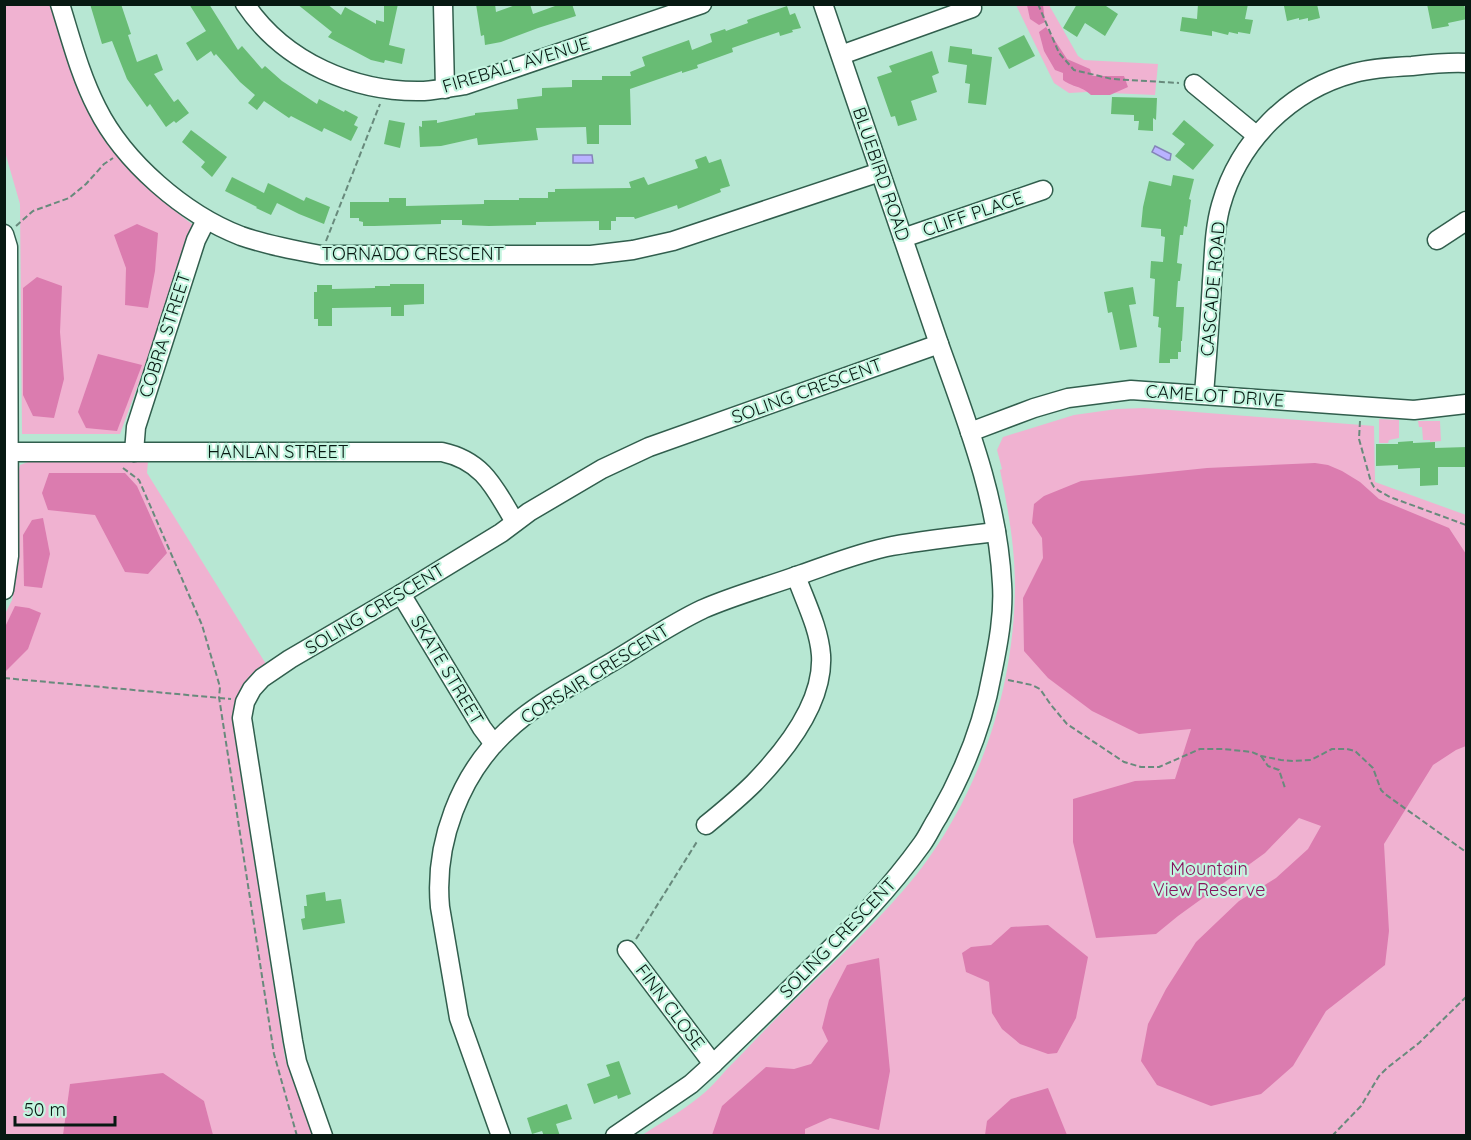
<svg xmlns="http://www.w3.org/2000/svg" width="1471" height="1140" font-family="Quicksand,sans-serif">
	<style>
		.green { fill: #f0b2d1 }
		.forest { fill: #db7caf }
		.water { fill: #b9b3ff; stroke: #8485b8; stroke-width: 1.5 }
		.building { fill: #68bc74 }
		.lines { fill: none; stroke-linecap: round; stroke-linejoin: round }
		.minor-casing { stroke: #315e4d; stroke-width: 21 }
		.path { stroke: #688a7c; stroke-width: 2; stroke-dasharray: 6 3; stroke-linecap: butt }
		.minor { stroke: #fff; stroke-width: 18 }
		.labels { text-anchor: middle; stroke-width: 4.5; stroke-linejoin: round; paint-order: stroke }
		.street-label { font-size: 18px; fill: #071912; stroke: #c4f5e0 }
		.park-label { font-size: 18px; fill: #86135d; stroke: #c4f5e0 }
	</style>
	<rect width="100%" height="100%" fill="#b7e7d3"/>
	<g class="green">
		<path d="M4,5H51C58,25 64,46 71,66C76,82 81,99 89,114C114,161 155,196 196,227L120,434H22L20,204L5,152Z"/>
		<polygon points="1016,5 1049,5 1078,56 1084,60 1158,64 1155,95 1087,92 1069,93 1054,83"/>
		<path d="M1144,408L1374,426L1375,482L1466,515V1135L641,1136C660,1123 681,1112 698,1098C709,1090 718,1079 727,1069C749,1047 771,1023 794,1001C836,960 880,920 917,874C980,793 1014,689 1015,587C1015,547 1008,508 1000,470L1002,469L997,450L1003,437L1074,415L1117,409Z"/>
		<polygon points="1379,419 1399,420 1399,438 1389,440 1388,443 1379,443"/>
		<polygon points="1418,421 1440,421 1441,441 1430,442 1430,440 1423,440 1422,427 1419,427"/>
		<path d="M148,461L147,473L266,664C250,677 236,691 233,712C232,718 234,725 234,732L285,1058L313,1135L5,1136L4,616L12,600L19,558L18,472L20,465L28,462Z"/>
	</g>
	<g class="forest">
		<polygon points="1027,5 1043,5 1045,22 1039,25 1030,19"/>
		<path d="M1046,27L1067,59L1090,69L1092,76H1124L1128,87L1110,95H1091C1080,85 1074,88 1063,80V73L1055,70L1044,51L1039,32Z"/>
		<polygon points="137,224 158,233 155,271 148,308 125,305 126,268 114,235"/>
		<polygon points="37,277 62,286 60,332 64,379 54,418 33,416 23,395 23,288"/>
		<polygon points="98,354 142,365 117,431 86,428 78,412"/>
		<polygon points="1315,463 1328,465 1342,471 1360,482 1379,499 1449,528 1466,554 1466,746 1456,750 1433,765 1384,844 1389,931 1385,965 1326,1011 1293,1066 1261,1094 1211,1106 1157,1085 1141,1061 1148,1024 1166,989 1196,942 1239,901 1276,878 1308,849 1321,826 1299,818 1265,853 1178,916 1156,934 1096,938 1073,842 1073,799 1135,781 1175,779 1191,729 1139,734 1092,711 1048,678 1024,651 1023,598 1043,558 1042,538 1032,523 1034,504 1044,496 1081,481 1207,468"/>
		<polygon points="49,473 125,473 137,486 167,553 148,574 125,572 95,515 48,510 42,493"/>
		<polygon points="43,518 50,554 42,588 24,586 23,535 32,520"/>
		<polygon points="15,606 29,608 41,613 28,649 5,672 5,627"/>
		<polygon points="1048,925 1088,957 1076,1018 1057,1053 1048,1054 1020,1044 1002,1029 992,1013 989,982 966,972 962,953 971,947 991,945 1011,927"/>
		<polygon points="879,958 890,1071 879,1130 830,1118 805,1129 805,1135 712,1135 722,1106 766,1067 794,1069 811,1064 828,1041 822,1028 829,1000 847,965"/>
		<polygon points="163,1073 204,1101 213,1135 63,1135 70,1084"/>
		<polygon points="1048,1088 1067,1135 985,1135 987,1121 1011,1099"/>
	</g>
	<g class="water">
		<polygon points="1155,146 1171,154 1170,160 1167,160 1152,152"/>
		<polygon points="573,155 592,155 593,163 573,163"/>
	</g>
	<g class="building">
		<polygon points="90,4 121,4 131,34 128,35 137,62 157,54 163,70 154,74 174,102 178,99 189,113 176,123 174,121 166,127 150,104 147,107 127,79 112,41 102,44"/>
		<polygon points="189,4 209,4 238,50 242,46 262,69 265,66 282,81 317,104 319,99 344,112 345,110 358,117 354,125 358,127 351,141 324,128 322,132 291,116 289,118 264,101 257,110 248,103 255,95 240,82 216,54 214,56 211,51 197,61 186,43 206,31"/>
		<polygon points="297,4 327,4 341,15 345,7 376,24 376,20 384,22 384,4 398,4 389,45 405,49 402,64 385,60 384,63 371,60 339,43 328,37 332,32"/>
		<polygon points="476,4 495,4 496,12 518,4 530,4 533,14 555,6 554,4 572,4 576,16 538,28 501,42 485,45 484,35 481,36"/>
		<polygon points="1077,4 1103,4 1118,14 1105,36 1085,23 1077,37 1063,28"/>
		<polygon points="1198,4 1248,4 1245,19 1253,20 1250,34 1238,32 1238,34 1229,32 1228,35 1212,31 1212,36 1180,31 1182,17 1197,19"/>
		<polygon points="1292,4 1317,4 1320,18 1308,21 1308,18 1299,20 1299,18 1287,21 1284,6"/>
		<polygon points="1427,4 1464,4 1467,19 1448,23 1449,26 1432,29"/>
		<polygon points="787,6 790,15 795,13 801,28 792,30 793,32 780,36 779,32 732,48 733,52 697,65 698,68 682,73 682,71 630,89 631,125 599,125 599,144 587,144 586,127 536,128 538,140 478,145 477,138 441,146 420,147 419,126 422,127 422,121 437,120 437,123 475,115 475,113 518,109 517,99 542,96 542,88 572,87 572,80 602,80 602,76 631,76 630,72 645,66 642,57 689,40 692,50 712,42 710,34 725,29 726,31 748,23 747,20"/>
		<polygon points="1024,35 1035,56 1009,69 998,48"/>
		<polygon points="950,46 972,49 972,54 992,57 986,105 968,103 970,84 965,83 967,65 948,62"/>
		<polygon points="932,51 939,73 932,76 937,92 911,101 917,120 898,126 895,116 891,117 877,77 892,72 889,66"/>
		<polygon points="1112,97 1157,98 1156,120 1153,118 1153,131 1138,130 1139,121 1134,121 1134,115 1111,114"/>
		<polygon points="389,120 405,123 400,148 384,144"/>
		<polygon points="1184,120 1214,145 1193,170 1175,156 1185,144 1172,134"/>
		<polygon points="191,130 227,157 212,177 201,167 205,162 182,142"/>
		<polygon points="706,156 709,163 721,159 730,186 720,189 721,192 678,209 677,205 635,219 634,217 616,217 616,221 611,221 611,230 599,230 599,221 536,222 536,225 489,226 462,225 462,220 441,220 441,224 374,226 363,226 363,222 359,221 359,218 350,218 350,202 389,202 389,198 406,198 406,206 484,204 484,200 519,200 519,198 548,198 548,192 555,192 555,189 631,188 629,182 644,177 648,185 698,168 695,160"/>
		<polygon points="1173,175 1194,179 1189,199 1191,200 1187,227 1184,226 1183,235 1180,235 1177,263 1182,264 1180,281 1178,281 1176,307 1184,307 1182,341 1181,341 1181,352 1178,352 1178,359 1170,359 1170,363 1159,363 1161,328 1158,327 1159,317 1153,316 1155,279 1150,278 1151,261 1163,262 1165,237 1161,236 1161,229 1141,227 1143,207 1149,181 1171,186"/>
		<polygon points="232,177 264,193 268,183 304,201 306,197 330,207 324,224 299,214 277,203 271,215 256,208 257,207 225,191"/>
		<polygon points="390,284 424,284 424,304 404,305 404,316 391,316 391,307 332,308 332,326 318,326 318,319 314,319 314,292 317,292 317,285 332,285 332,289 375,288 375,286 390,286"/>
		<polygon points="1133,287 1136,304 1129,305 1137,347 1120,350 1112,312 1108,313 1104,292"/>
		<polygon points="1413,441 1413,443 1435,442 1435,448 1467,447 1467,467 1438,467 1438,485 1420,486 1420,468 1398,469 1398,465 1376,466 1376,444 1398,444 1398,442"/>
		<polygon points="325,892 326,901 341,899 345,923 303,930 301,919 305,918 304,906 307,906 306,895"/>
		<polygon points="619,1061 631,1094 618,1099 617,1095 594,1104 587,1084 610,1076 606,1065"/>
		<polygon points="567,1104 572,1119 556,1124 560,1136 544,1136 542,1131 532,1134 527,1118"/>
	</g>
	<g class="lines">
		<g class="minor-casing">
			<g id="minor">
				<path d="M60,4C71,39 80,75 97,108C124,162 184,214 241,236C267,245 294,250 321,255H591L633,250L673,241L880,172"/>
				<path d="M245,4C284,62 355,93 424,91C438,90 452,87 465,85L702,4"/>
				<polyline points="443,4 445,89"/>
				<polyline points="823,4 939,344"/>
				<polyline points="841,55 972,8"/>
				<polyline points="1194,84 1256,135"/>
				<polyline points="4,234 8,247 9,556 4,590"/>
				<polyline points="903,238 1043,190"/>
				<polyline points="1437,240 1466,221"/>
				<path d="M1204,394C1207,357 1210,319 1212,281C1214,256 1214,229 1221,205C1239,141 1290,90 1354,73C1373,68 1392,67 1412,66C1430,64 1448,62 1466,63"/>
				<polyline points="970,432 1034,408 1068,398 1131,390 1414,410 1466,404"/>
				<path d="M9,452H442C484,461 495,489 515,522"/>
				<polyline points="134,452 136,427 196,240 206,220"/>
				<polyline points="401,594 482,728 494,744"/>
				<path d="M706,825C722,812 739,798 754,783C785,751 824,702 821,655C819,628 805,601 796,576"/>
				<polyline points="627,950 713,1064"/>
				<path d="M323,1136L297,1062L293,1041L242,718L245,702L252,689L262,678L290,659L401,594L501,533L529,512L602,469L649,447L939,344C967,422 998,500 1002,584C1004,614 998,645 992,674C983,725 964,772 938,817C932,826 928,836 922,844C889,890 850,930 810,969C778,1001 745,1033 713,1064L691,1084L615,1136"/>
				<path d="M501,1136L459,1018L440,907C434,843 460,774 507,731C535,704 572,686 605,666C638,647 669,625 703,609C735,595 769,586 802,574C831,564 861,552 892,546C926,540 961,536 996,532"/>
			</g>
		</g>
		<g class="path">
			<polyline points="1038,4 1059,53 1074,70 1112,79 1179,83"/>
			<polyline points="16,226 33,211 69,198 86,184 104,164 113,158"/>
			<polyline points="326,241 380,104"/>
			<polyline points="1360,421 1359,439 1371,482 1374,487 1379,491 1390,497 1466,525"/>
			<polyline points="123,468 139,480 202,625 220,687 219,697 274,1054 297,1136"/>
			<polyline points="4,678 231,699"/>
			<polyline points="1008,680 1032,685 1040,689 1051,705 1067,724 1124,762 1141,767 1159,767 1200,749 1223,749 1252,752 1261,756 1281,760 1293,761 1311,760 1332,749 1347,749 1355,751 1373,768 1381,790 1385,794 1466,852"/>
			<polyline points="1261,756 1268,766 1279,770 1285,788"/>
			<polyline points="636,939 698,840"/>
			<polyline points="1332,1136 1361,1106 1379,1076 1387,1068 1419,1043 1466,997"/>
		</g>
		<use href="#minor" class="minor"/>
	</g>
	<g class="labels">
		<g class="street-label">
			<text transform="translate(516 65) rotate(-17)" y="6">FIREBALL AVENUE</text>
			<text transform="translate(881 174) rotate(71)" y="6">BLUEBIRD ROAD</text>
			<text transform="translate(973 214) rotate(-19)" y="6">CLIFF PLACE</text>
			<text x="413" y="260">TORNADO CRESCENT</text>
			<text transform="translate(1213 289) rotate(-85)" y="6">CASCADE ROAD</text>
			<text transform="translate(165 335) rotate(-72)" y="6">COBRA STREET</text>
			<text transform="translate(807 391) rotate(-20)" y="6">SOLING CRESCENT</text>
			<text transform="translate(1215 396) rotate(4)" y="6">CAMELOT DRIVE</text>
			<text x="278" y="458">HANLAN STREET</text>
			<text transform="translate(375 609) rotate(-31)" y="6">SOLING CRESCENT</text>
			<text transform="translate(447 670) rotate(59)" y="6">SKATE STREET</text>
			<text transform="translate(595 674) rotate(-32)" y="6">CORSAIR CRESCENT</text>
			<text transform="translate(838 938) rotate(-46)" y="6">SOLING CRESCENT</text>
			<text transform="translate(670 1007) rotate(53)" y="6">FINN CLOSE</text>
		</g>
		<g class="park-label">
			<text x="1209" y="875">Mountain<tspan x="1209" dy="21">View Reserve</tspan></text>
		</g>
	</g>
	<rect width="1471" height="1140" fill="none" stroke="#071912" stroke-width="12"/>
	<path d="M15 1116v9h100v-9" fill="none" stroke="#071912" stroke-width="3"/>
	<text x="24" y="1116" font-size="18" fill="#071912" stroke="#c4f5e0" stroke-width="4.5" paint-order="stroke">50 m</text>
</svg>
